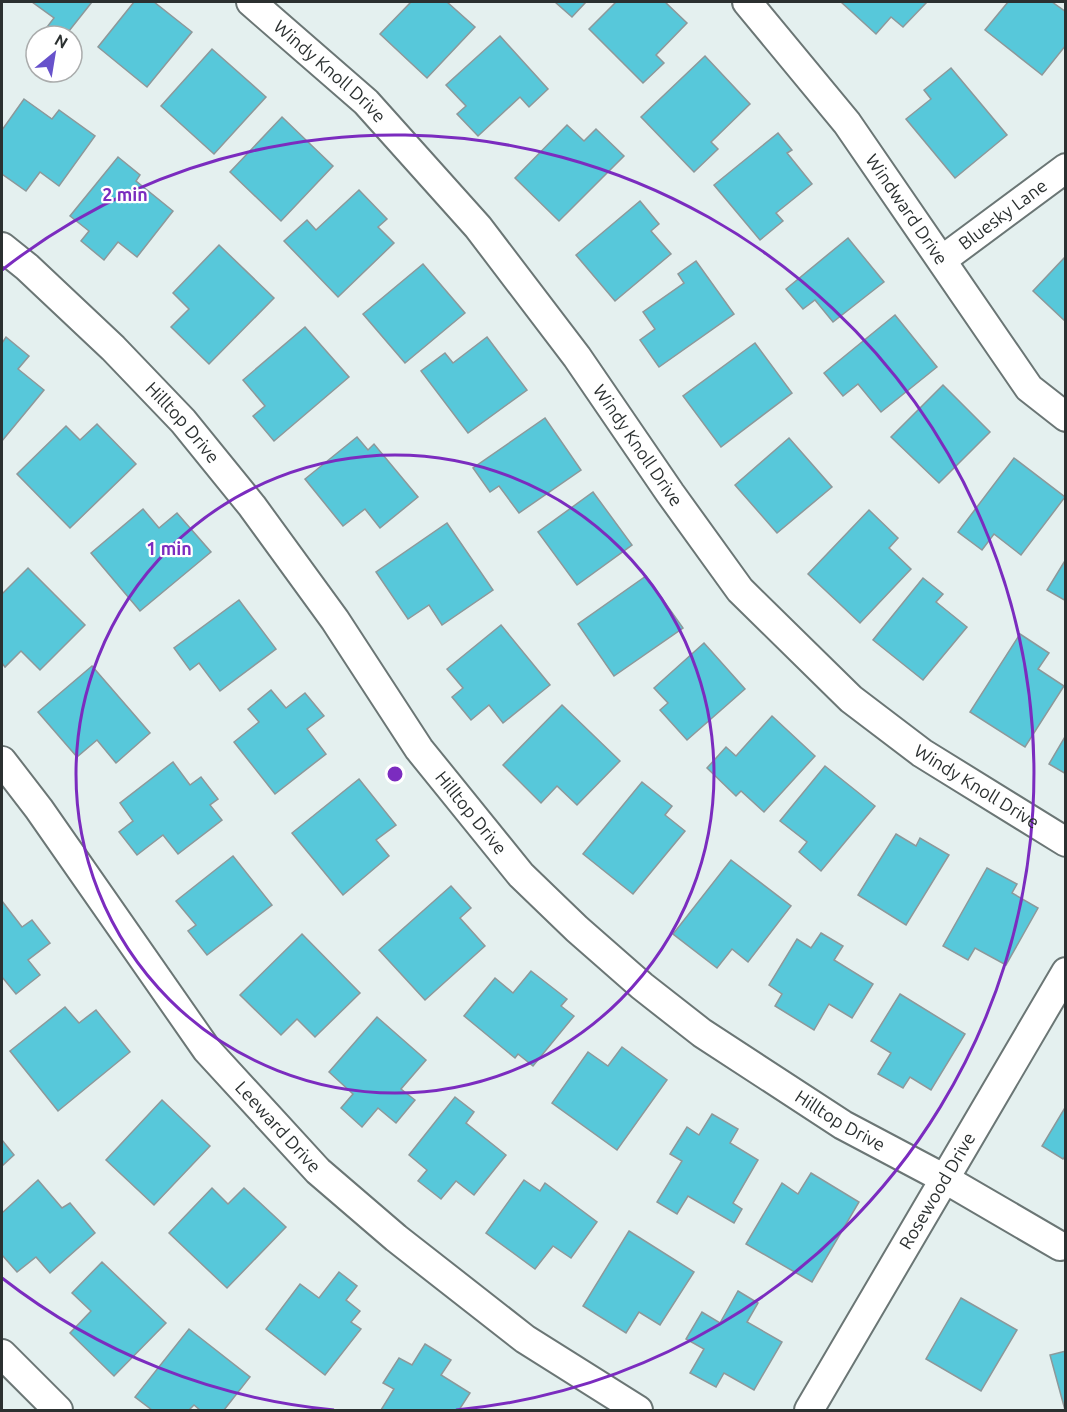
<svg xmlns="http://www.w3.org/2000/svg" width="1067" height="1412" font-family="Ubuntu,sans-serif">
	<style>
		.building { fill: #57c8da; stroke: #8d989a; stroke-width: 1.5 }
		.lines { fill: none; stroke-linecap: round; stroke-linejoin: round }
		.minor-casing { stroke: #6b7675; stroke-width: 32 }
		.minor { stroke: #fff; stroke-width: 28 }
		.ring { fill: none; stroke: #7b2cbf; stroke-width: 3 }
		.labels { text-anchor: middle; stroke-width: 4.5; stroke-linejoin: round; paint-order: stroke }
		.street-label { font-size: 18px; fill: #2b3030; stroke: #fff }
		.centre { fill: #7b2cbf; stroke: #fff; stroke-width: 3 }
		.ring-label { font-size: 18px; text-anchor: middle; font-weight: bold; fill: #7b2cbf; stroke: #fff; stroke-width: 4.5; stroke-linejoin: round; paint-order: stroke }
	</style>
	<rect width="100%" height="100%" fill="#e4f0ef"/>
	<g class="building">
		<polygon points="32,2 92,2 65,36 59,36 47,27 54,18"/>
		<polygon points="134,2 154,2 192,32 147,87 98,47"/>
		<polygon points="411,2 447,2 475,27 427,78 380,34"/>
		<polygon points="555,2 586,2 572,17"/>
		<polygon points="616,2 665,2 687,23 656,55 664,63 643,83 589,29"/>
		<polygon points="841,2 927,2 903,27 891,17 876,34"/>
		<polygon points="1008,2 1052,2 1066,12 1066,45 1042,75 985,30"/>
		<polygon points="500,36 548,89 529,107 520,97 478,136 457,114 466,106 446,85"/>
		<polygon points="212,49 266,97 214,154 161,106"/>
		<polygon points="705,56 750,104 711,142 718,149 694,172 641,117"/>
		<polygon points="951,68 1007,135 955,178 906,119 931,99 924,90"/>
		<polygon points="24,99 52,119 59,110 95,136 59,186 40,172 26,191 2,174 2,130"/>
		<polygon points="282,117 333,166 281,221 230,172"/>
		<polygon points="567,125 584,141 596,129 624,156 559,221 515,178"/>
		<polygon points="778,133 792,150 787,153 812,184 776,213 783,221 760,240 714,185"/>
		<polygon points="118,157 140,175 136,181 173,211 137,257 118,242 104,260 81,241 89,231 70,216"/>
		<polygon points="359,190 387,219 378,227 394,243 338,297 284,241 307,220 316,230"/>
		<polygon points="640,201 659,224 651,231 671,254 615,301 576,255"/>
		<polygon points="848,238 884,282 833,322 815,300 803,309 786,289"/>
		<polygon points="219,245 274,298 209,364 171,327 189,309 173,293"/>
		<polygon points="1066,256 1066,322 1033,291"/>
		<polygon points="696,261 734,314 659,367 640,340 655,329 643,312 684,283 678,274"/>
		<polygon points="423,264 465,313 405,363 363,314"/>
		<polygon points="895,315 937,367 881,412 858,384 843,396 824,373"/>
		<polygon points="305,327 349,377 274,441 253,416 265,406 243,380"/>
		<polygon points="6,337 29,356 18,369 44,390 2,441 2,343"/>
		<polygon points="487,337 527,390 468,433 421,371 445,353 453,363"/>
		<polygon points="755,343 792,393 721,447 683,396"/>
		<polygon points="943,385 990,432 939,483 891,437"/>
		<polygon points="545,418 581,470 519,513 499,486 490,492 473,468"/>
		<polygon points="97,424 136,464 70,528 17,474 66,426 80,440"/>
		<polygon points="357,437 368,450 374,444 418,497 380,528 365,509 343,526 305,479"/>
		<polygon points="789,438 832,487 777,533 735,485"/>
		<polygon points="1014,458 1065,497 1021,555 994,534 982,550 958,532"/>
		<polygon points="593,492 632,545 577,585 538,532"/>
		<polygon points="143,509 159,528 177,513 211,552 140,611 91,553"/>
		<polygon points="869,510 898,538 889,548 911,569 860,623 808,574"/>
		<polygon points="447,523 493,590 442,625 429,605 408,619 376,572"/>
		<polygon points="1066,559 1066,601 1047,590"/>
		<polygon points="28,568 85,625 40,670 21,651 5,667 2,663 2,594"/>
		<polygon points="646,576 683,628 614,676 578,624"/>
		<polygon points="923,578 943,594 936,602 967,627 923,680 873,640"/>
		<polygon points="239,600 276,649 220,691 199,663 190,670 174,648"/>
		<polygon points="501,625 550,685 503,723 489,705 471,720 452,697 463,688 447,669"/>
		<polygon points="1020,634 1049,653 1038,669 1064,686 1025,747 970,712"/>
		<polygon points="704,643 745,689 687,740 660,710 668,703 654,688"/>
		<polygon points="92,666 150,733 116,763 97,740 77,757 38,712"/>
		<polygon points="271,690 286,708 305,693 324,716 307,729 326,754 275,794 234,742 259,722 248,709"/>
		<polygon points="562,705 620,761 577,805 557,786 541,803 503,765"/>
		<polygon points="772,716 815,756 764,812 741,791 736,796 707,768 726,747 736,756"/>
		<polygon points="1066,735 1066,774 1049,764"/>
		<polygon points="173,762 190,785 201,777 218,799 210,805 222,820 178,854 163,835 137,855 119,832 133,821 120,803"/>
		<polygon points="825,766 875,806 821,871 799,852 807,842 780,821"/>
		<polygon points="359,779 396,825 376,840 389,856 343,895 292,833"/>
		<polygon points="642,782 672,806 665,815 685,831 633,894 583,854"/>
		<polygon points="896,834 916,846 920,838 949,855 906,925 858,895"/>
		<polygon points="233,856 272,905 207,955 188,931 196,925 176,901"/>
		<polygon points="731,860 791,906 748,962 732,949 717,968 673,934"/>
		<polygon points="987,868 1017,884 1012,893 1038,908 1006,965 975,948 968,960 943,946"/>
		<polygon points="451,886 471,908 460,918 485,946 425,1000 379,950"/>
		<polygon points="2,901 22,927 32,920 50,943 28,960 40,975 16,994 2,977"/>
		<polygon points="821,933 843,946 834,960 873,984 852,1018 829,1004 814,1030 775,1006 782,994 769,985 797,939 811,948"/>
		<polygon points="302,934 360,993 315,1037 297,1019 281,1035 240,995"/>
		<polygon points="531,971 567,999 561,1006 574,1016 533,1066 518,1054 515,1058 464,1016 495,978 513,993"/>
		<polygon points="900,994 965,1034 931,1090 910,1077 903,1088 878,1074 891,1053 871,1041"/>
		<polygon points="65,1007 79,1023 96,1010 130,1052 58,1111 10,1051"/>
		<polygon points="377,1017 426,1060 401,1089 415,1100 396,1123 378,1108 362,1127 341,1108 353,1094 329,1072"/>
		<polygon points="622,1047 667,1080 617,1150 552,1103 588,1052 608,1066"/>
		<polygon points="455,1097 474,1112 466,1123 506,1155 474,1195 456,1181 441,1199 418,1181 427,1170 409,1155"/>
		<polygon points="162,1100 210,1146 154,1205 106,1160"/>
		<polygon points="1066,1106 1066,1155 1063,1159 1042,1146"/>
		<polygon points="712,1114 738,1129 730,1143 758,1160 733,1203 742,1209 734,1223 688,1196 677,1214 657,1202 682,1161 670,1154 687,1127 699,1135"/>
		<polygon points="2,1140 14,1155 2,1166"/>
		<polygon points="811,1173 859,1202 812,1282 746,1244 782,1183 798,1194"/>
		<polygon points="38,1180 62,1208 70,1203 95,1233 50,1273 36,1257 17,1272 2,1255 2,1213"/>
		<polygon points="524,1180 540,1191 545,1183 597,1222 571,1258 553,1246 535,1269 486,1233"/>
		<polygon points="212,1188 228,1204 244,1188 286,1227 227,1288 169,1233"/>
		<polygon points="629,1231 694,1272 660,1325 639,1312 626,1333 583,1306"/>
		<polygon points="102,1262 166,1323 114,1376 70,1333 91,1311 72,1293"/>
		<polygon points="339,1272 357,1286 346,1300 360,1311 351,1322 361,1329 325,1375 266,1329 300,1284 319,1298"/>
		<polygon points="738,1291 758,1303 747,1322 782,1342 754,1390 724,1373 716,1387 690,1373 704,1349 686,1339 702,1312 720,1323"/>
		<polygon points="961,1298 1017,1330 981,1391 926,1359"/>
		<polygon points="189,1329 250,1377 224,1410 200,1410 194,1405 189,1410 152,1410 135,1397"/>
		<polygon points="425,1344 451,1360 441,1375 470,1393 459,1410 381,1410 394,1389 383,1383 399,1358 412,1365"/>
		<polygon points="1066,1351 1066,1410 1065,1410 1050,1355"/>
	</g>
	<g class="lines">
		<g class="minor-casing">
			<g id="minor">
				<path id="s1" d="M251,2L366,102L478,227L577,357L670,493L740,590L851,699L922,753L1066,842"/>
				<path id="s2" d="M747,2L847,123L1029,388L1066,417"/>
				<path id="s3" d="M2,247L27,267L113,348L183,421L252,506L335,620L419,749L521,875L577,929L642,986L702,1033L843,1125L945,1179L1060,1246"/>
				<path id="s4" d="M942,260L1066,168"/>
				<path id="s5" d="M2,761L39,809L207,1050L318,1171L396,1238L525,1339L638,1410"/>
				<polyline points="2,1354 58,1410"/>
				<path id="s6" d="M809,1410L1066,972"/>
			</g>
		</g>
		<use href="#minor" class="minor"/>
	</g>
	<g class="ring">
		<circle cx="395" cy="774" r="319"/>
		<path d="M334 1410A639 639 0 0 1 2 1278M2 270A639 639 0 1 1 456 1410"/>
	</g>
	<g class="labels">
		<g class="street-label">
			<text dy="6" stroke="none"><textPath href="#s1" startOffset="105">Windy Knoll Drive</textPath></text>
			<text dy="6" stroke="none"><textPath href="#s2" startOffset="262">Windward Drive</textPath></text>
			<text dy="6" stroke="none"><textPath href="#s4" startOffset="76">Bluesky Lane</textPath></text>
			<text dy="6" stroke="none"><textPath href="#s3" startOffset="252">Hilltop Drive</textPath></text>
			<text dy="6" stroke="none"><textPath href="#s1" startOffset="591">Windy Knoll Drive</textPath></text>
			<text dy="6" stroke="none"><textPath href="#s1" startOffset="1077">Windy Knoll Drive</textPath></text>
			<text dy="6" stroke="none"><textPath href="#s3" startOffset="738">Hilltop Drive</textPath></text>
			<text dy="6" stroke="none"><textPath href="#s3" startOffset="1222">Hilltop Drive</textPath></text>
			<text dy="6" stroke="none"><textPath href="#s5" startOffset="459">Leeward Drive</textPath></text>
			<text dy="6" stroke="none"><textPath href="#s6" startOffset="254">Rosewood Drive</textPath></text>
		</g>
	</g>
	<circle cx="395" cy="774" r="9" class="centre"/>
	<g class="ring-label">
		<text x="125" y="201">2 min</text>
		<text x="169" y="555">1 min</text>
	</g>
	<rect width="1067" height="1412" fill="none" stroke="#2b3030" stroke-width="6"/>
	<g transform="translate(54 54) rotate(30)"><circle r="28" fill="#ffffff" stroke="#aaacac" stroke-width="1.5"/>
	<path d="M0-4.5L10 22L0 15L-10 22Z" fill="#6752cb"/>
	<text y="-9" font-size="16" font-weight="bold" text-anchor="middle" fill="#2b3030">N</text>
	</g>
</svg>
